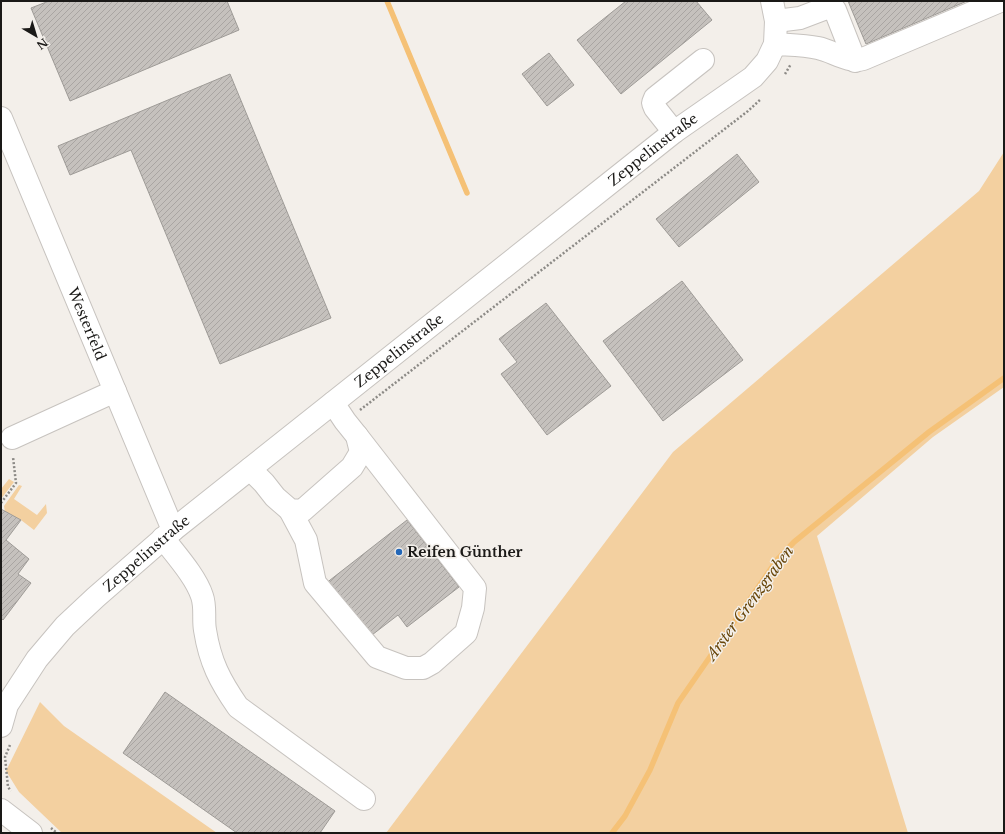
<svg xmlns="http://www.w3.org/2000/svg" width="1005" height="834" font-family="'Libre Baskerville',serif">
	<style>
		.green { fill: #f3d0a0 }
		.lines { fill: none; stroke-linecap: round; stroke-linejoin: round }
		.stream { stroke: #f5c176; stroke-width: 5.5 }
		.building { fill: url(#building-hatch); stroke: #9e9b97 }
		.minor-casing { stroke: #c7c3bf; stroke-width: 24 }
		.major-casing { stroke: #c7c3bf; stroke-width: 24 }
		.path { stroke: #8c8a86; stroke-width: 2.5; stroke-dasharray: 2 2; stroke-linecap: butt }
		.minor { stroke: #fff; stroke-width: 22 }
		.major { stroke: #fff; stroke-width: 22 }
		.poi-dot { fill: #2367b8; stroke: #f3efea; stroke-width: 1.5 }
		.labels { text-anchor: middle; stroke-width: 3; stroke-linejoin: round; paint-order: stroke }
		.street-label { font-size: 14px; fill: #1a1917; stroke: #f3efea }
		.poi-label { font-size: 14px; font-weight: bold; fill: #1a1917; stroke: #f3efea; text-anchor: start }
		.water-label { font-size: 15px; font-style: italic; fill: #69470b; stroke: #f3efea }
	</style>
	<defs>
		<pattern id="building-hatch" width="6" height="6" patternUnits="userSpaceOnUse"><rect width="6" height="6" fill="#c5c1bd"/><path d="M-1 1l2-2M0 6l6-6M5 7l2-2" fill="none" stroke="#a9a5a2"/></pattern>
	</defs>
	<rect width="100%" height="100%" fill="#f3efea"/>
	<g class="green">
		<polygon points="1004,152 1004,387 933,437 817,536 908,833 386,833 673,452 979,191"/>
		<polygon points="9,479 14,482 1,499 1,489"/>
		<polygon points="19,485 22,486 14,499 37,515 46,504 47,513 34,530 21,520 5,512 4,506"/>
		<polygon points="40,702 64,726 217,833 62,833 19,792 6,771"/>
	</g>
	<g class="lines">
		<g class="stream">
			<polyline points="387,1 467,193"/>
			<polyline points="612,833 625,816 650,770 678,703 777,560 794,542 929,432 1004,378"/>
		</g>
	</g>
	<g class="building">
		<polygon points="49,1 227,1 239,30 70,101 31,8"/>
		<polygon points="626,1 696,1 712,20 621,94 577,40"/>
		<polygon points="848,1 967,1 866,44"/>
		<polygon points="549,53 574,85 547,106 522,74"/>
		<polygon points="230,74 331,318 220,364 131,150 70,175 58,146"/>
		<polygon points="737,154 759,182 679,247 656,219"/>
		<polygon points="682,281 743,360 663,421 603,341"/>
		<polygon points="546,303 611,386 547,435 501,374 517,362 499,339"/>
		<polygon points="1,509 21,520 6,540 29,559 18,574 31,583 3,620 1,618"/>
		<polygon points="407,520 459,587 407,627 398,615 368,638 325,584"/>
		<polygon points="165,692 335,811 320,833 237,833 123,753"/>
	</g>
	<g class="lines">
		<g class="minor-casing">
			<g id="minor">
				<polyline points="776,21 800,18 829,7 832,6 835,10 855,61"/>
				<path d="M775,44C789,45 804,45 818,48C833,51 848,63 863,59L1000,1"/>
				<path id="s1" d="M1,118L173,530"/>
				<polyline points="674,132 655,108 653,103 655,98 703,60"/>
				<polyline points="12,438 115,391"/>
				<polyline points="250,469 264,483 275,497 290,510 302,511 352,467 361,452 357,436 345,421 333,403"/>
				<polyline points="290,510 306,540 315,583 377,657 406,668 423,668 432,663 466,633 473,608 475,588 357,436"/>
				<path d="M163,538C176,555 196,577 202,596C206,607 203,619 205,630C210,662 220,681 238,707L364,799"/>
				<path id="s2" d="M1,726L7,705L37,659L65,626L96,597L173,530L674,132L753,77L767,61L775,44L776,21L772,1"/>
			</g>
		</g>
		<g class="major-casing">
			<polyline id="major" points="1,810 31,833"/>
		</g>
		<g class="path">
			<polyline points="785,74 791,64"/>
			<polyline points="360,410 748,111 761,99"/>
			<polyline points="1,503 16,483 13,457"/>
			<polyline points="10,745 5,757 8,787 11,791"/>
			<polyline points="51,828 57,833"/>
		</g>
		<use href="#minor" class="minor"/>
		<use href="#major" class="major"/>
	</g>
	<circle class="poi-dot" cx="399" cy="552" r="4"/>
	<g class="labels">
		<g class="street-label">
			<text dy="5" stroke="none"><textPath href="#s2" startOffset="877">Zeppelinstraße</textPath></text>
			<text dy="5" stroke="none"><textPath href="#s1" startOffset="223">Westerfeld</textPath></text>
			<text dy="5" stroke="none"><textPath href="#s2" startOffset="553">Zeppelinstraße</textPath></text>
			<text dy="5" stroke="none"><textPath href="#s2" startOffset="229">Zeppelinstraße</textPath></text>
		</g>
		<g class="poi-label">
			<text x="407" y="557">Reifen Günther</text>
		</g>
		<g class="water-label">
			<text transform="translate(750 603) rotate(-54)" y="5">Arster Grenzgraben</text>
		</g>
	</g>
	<rect width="1005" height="834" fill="none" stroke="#1a1917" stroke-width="4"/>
	<g transform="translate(36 36) rotate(142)" stroke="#f3efea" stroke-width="3" paint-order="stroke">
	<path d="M0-3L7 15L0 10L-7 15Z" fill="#1a1917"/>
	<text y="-6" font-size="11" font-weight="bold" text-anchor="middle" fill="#1a1917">N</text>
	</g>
</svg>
